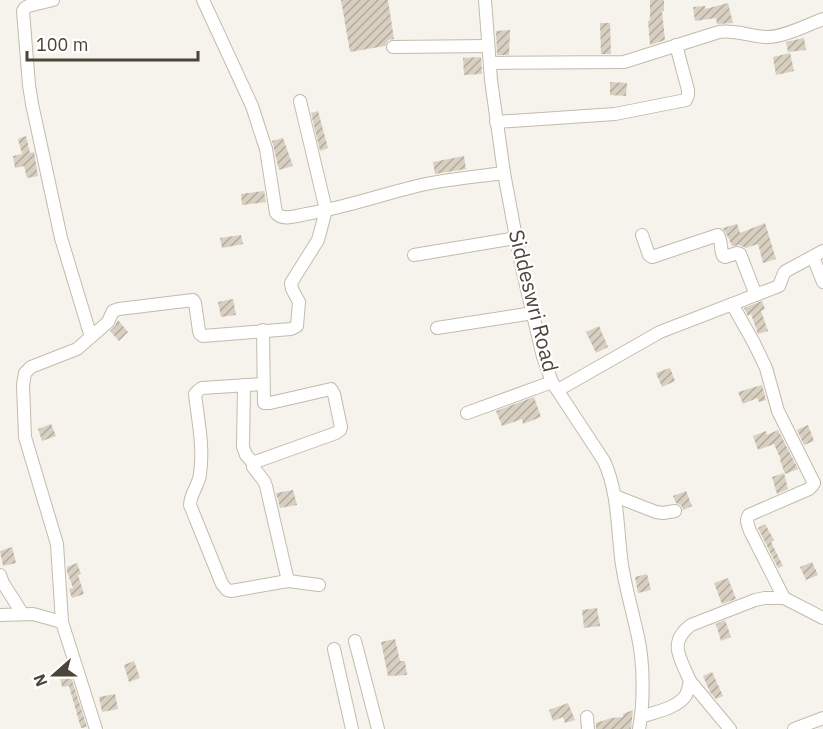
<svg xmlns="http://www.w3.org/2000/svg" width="823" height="729" font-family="'IBM Plex Sans',sans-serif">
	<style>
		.building { fill: url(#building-hatch) }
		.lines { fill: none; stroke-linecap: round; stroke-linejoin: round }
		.minor-casing { stroke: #c2bbae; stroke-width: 14 }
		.minor { stroke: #fff; stroke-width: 12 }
		.labels { text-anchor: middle; stroke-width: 4.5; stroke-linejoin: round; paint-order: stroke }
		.street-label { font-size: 21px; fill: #4b4439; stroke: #fff }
	</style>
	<defs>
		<pattern id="building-hatch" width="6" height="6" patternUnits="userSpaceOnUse" patternTransform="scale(1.5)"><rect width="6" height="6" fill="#d8cfc1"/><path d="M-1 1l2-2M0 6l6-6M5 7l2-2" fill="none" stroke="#b1aa9e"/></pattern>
	</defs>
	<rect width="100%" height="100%" fill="#f6f3ec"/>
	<g class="building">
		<polygon points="341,0 388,0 394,39 388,40 385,46 350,52"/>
		<polygon points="650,0 664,0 664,11 662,11 665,40 650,45 648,21 650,20"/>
		<polygon points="728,3 733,23 717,24 716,18 695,21 693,7 705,6 705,9"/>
		<polygon points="600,23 610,23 611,54 601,54"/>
		<polygon points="510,30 509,55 497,55 496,31"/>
		<polygon points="804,38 806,50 788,52 786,42"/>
		<polygon points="790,53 794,71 776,75 773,57"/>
		<polygon points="481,57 482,74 464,75 463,58"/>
		<polygon points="610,82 627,83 626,96 610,95"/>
		<polygon points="318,111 328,148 320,151 311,113"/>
		<polygon points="26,136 30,153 34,152 38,176 27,178 24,166 15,168 13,156 22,154 18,139"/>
		<polygon points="283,138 293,166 279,170 272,141"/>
		<polygon points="464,156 466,169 435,174 433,162"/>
		<polygon points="264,191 266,202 242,205 241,194"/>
		<polygon points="765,223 776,259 763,263 758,244 746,248 739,245 732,246 729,239 723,228 737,224 740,233"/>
		<polygon points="241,235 243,244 222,248 220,238"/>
		<polygon points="233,299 236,315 221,317 218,302"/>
		<polygon points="762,301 765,309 761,311 768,331 758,334 751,314 748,316 744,308"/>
		<polygon points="118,320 128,332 119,341 110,331 115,326"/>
		<polygon points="599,326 608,347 596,353 586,332"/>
		<polygon points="670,368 675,381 662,387 656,373"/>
		<polygon points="762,385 766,400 759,402 757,398 743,404 738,392"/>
		<polygon points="534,397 541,417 523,424 522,419 502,426 496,411"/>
		<polygon points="51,424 56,436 42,441 38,429"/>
		<polygon points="808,425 814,441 804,445 797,430"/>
		<polygon points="778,430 798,469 785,474 780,460 781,460 774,444 758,450 753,436 766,431 767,435"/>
		<polygon points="784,473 788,489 777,494 772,477"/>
		<polygon points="293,490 297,505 280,508 276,493"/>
		<polygon points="686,491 692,506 683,510 681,505 676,503 673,496"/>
		<polygon points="765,524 774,540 771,542 783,566 778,568 758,528"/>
		<polygon points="12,547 16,563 3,566 0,551"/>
		<polygon points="812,562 818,575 806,580 800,567"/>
		<polygon points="77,563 81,574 78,575 84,594 72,598 69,589 73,588 67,572 67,567"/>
		<polygon points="647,574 651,590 638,593 635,577"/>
		<polygon points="728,578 736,599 722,604 714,583"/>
		<polygon points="597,608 600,626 584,628 582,610"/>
		<polygon points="725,620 731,637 721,641 716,624"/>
		<polygon points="395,639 400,661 405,661 407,675 388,676 381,642"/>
		<polygon points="134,661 140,678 129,682 124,665"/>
		<polygon points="69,671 87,727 81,728 69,686 62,687 59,673"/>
		<polygon points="712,672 723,696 716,699 710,692 703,676"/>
		<polygon points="115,694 118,709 102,712 99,697"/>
		<polygon points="568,703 575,720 565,723 563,717 553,721 549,710"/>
		<polygon points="633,710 631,729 596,729 596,723 611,718 623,717 623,714"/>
	</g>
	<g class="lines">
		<g class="minor-casing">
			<g id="minor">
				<polyline points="53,0 28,6 25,8 23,11 29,85 32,104 61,238 91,337"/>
				<path d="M203,0L252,106L266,149L276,213C282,221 296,216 306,214C344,208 380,195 417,186C445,179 475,177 504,173"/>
				<path d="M485,0L491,80L504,173L521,264L543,357L552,382L604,461C619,494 617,530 622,565C626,590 633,613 638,637C644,664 644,703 639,729"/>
				<polyline points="393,47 488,46"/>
				<path d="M490,63L624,62L719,32C735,29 751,37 767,37C784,37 807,25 823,19"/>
				<polyline points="496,122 615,114 686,100 688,95 688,90 676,45"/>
				<path d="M642,235L649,255L652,257L718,235C722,241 720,249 723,256L725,257L737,253L740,254L756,295"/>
				<polyline points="414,255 516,238"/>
				<polyline points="813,257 823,282"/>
				<path d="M732,304L754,343L766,368L778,411L814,483L812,486L809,489L749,515C745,520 748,525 750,531L784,598"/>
				<polyline points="437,328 533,313"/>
				<polyline points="263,330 264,403 270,403 331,389 334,394 341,427 340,430 336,433 255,462 253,467 264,481 266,486 288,581"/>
				<path d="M263,384L202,388L199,390L195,394C198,421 204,447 200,474C199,485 190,494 190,505L222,584L227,590L231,591L288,581L319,585"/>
				<polyline points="244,385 243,447 246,455 254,464"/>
				<polyline points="558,390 660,332 779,286 784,273 786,271 823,251"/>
				<polyline points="467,413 552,382"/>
				<polyline points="615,496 656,512 663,513 675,511"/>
				<polyline points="0,575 3,583 22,613"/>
				<polyline points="0,615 33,614 62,622 96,729"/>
				<polyline points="62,622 57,544 25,437 23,385 25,373 31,367 77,349 108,322 113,311 119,309 193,300 195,303 199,331 200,334 203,336 291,329 297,326 299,302 292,289 291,283 318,240 326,210 300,101"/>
				<polyline points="355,641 378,729"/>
				<polyline points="334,649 352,729"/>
				<polyline points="690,681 730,729"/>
				<polyline points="587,717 588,729"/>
				<path d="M641,717C655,712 678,708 686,695C688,691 689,685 690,681C681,659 667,643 691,625L755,600L765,598H784L823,618"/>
				<polyline points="794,729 823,718"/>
			</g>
		</g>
		<use href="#minor" class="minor"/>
	</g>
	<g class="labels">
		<g class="street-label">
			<text transform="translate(533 301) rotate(76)" y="7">Siddeswri Road</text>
		</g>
	</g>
	<g transform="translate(54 675) rotate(249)" stroke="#ffffff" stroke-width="4.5" paint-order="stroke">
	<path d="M0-4.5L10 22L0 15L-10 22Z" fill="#4b4439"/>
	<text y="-9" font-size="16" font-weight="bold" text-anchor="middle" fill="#4b4439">N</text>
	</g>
	<path d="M27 51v9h171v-9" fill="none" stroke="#4b4439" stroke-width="3"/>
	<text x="36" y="51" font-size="18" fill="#4b4439" stroke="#ffffff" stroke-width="4.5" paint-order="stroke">100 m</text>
</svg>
